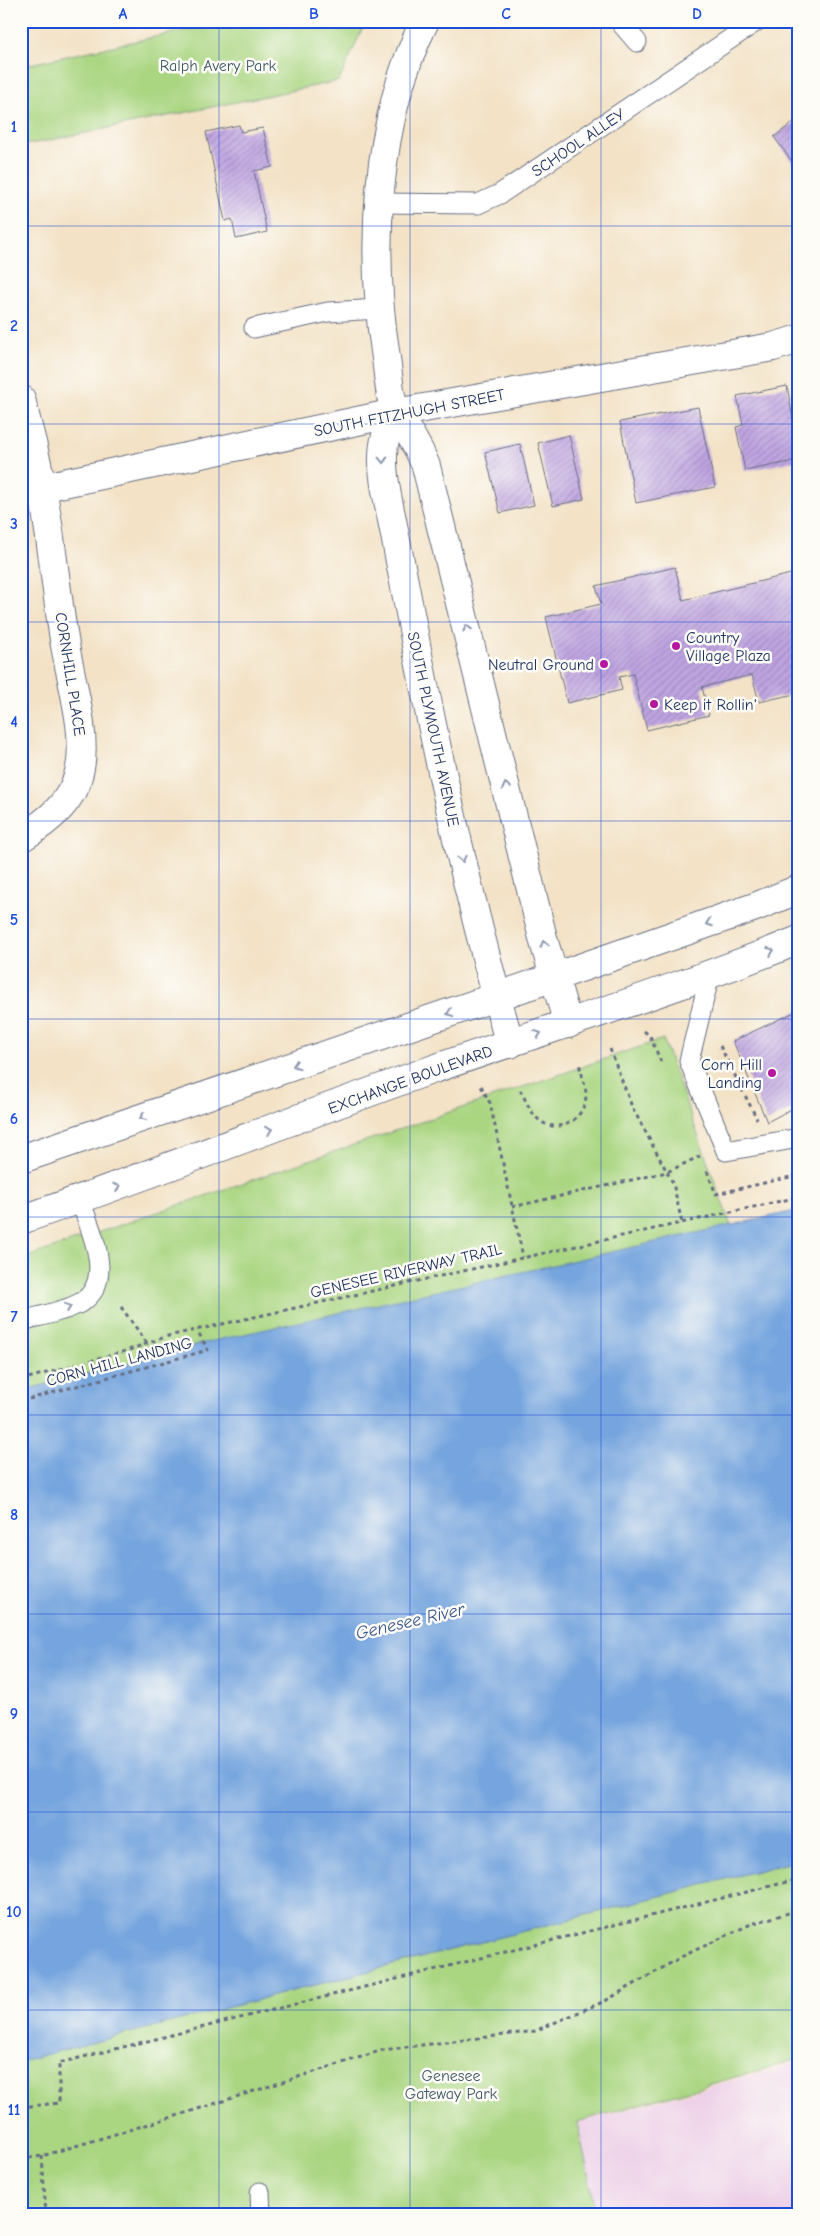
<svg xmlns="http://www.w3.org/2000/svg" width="820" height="2236" font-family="'Comic Neue',sans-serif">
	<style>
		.built { fill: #edd0e8 }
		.park { fill: #aad682; stroke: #628270 }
		.water { fill: #74a4de; stroke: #486a9e }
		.building { fill: url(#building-hatch) }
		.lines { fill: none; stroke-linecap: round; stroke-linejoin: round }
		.lane-casing { stroke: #676e82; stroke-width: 21 }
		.street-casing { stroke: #676e82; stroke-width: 30 }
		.secondary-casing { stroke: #676e82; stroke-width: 30 }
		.primary-casing { stroke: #676e82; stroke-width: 30 }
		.path { stroke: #676e82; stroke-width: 3; stroke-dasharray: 4 4; stroke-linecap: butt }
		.lane { stroke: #fff; stroke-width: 19 }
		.street { stroke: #fff; stroke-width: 28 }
		.secondary { stroke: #fff; stroke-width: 28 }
		.primary { stroke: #fff; stroke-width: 28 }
		.oneway { stroke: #8d97ae }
		.grid { fill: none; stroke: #1d4ed8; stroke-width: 1; stroke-opacity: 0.55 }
		.poi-dot { fill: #b5179e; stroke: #fdfcf7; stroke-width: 2 }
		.labels { text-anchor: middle; stroke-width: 5; stroke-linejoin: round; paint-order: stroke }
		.park-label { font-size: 16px; fill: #3f5967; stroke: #fdfcf7 }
		.street-label { font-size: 16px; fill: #1b2f5e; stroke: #fdfcf7 }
		.poi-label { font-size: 16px; fill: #1b2f5e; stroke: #fdfcf7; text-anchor: start }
		.water-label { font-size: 18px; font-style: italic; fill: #3a588b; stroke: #fdfcf7 }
		.neatline { fill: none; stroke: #1d4ed8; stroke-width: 2 }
		.grid-label { font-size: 16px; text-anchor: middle; font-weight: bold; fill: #1d4ed8 }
	</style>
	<defs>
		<pattern id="building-hatch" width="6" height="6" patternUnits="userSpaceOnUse" patternTransform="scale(1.25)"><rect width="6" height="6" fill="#c0a5e2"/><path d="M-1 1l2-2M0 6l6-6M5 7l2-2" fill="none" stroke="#9b87ba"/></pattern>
	</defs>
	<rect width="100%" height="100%" fill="#fdfcf7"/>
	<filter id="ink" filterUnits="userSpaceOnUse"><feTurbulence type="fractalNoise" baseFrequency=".02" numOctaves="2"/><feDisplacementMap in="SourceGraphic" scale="10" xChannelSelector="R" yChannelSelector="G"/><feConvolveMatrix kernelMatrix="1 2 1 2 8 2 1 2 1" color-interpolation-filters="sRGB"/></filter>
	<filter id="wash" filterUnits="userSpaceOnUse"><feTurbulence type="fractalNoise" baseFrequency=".0096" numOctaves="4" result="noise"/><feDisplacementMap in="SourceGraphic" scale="20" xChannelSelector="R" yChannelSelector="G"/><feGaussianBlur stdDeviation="1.12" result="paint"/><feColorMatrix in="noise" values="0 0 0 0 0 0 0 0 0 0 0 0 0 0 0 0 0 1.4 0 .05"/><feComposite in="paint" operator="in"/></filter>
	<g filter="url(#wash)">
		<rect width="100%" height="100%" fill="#f3e2c6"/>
		<polygon class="built" points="799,2062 799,2215 595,2215 574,2124"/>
		<g class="park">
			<polygon points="228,21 366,21 339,81 21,146 21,66"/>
			<polygon points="663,1039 736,1240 21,1401 21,1259"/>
			<polygon points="799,1860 799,2059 577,2122 597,2215 21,2215 21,2061"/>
		</g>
		<polygon class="water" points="799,1210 799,1860 21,2061 21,1391 204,1343"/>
		<g id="blocks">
			<g class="building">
				<polygon points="799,118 799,171 774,137"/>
				<polygon points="239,125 241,132 263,128 272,167 254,171 267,232 236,239 232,219 225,221 206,132"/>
				<polygon points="787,386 793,419 799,418 799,460 745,471 736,427 743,425 737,396"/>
				<polygon points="698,407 715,487 636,503 620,422"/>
				<polygon points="569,435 584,499 553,506 538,443"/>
				<polygon points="520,444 534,505 500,513 485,452"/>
				<polygon points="675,567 683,600 799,572 799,693 759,702 752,675 702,687 709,715 647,730 633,674 619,677 622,690 567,703 546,617 601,604 596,586"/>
				<polygon points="799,1010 799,1105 767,1122 733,1041"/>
			</g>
		</g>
	</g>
	<g filter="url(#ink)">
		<use href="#blocks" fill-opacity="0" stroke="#676e82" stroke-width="1"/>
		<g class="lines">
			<g class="lane-casing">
				<g id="lane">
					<polyline points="619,21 637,42"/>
					<polyline points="380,203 478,204 500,194 757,21"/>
					<polyline points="254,328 328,312 379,309"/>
					<polyline points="710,974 689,1061 726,1151 799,1138"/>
					<path d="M21,1321C40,1316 63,1312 80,1303C117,1282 90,1229 80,1200"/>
					<polyline points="260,2192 261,2215"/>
				</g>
			</g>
			<g class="street-casing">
				<g id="street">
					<path d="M21,399C28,429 37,458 42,488C52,540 56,593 65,645C71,680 87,734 80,768C74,801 49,821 21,838"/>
					<polyline points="21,492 395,413 773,347 799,339"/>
				</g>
			</g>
			<g class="secondary-casing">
				<g id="secondary">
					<path d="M425,21C375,120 369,250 386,358C388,372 390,402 396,414C399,422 406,429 411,436C417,446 422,456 426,466L544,942L568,1024"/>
					<path d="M395,413C388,427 383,440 383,456C382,478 388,499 392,520C398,551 404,582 410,613C437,757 469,902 510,1044"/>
				</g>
			</g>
			<g class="primary-casing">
				<g id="primary">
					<polyline points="21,1159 554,977 755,907 799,889"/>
					<path d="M21,1220C158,1172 294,1119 431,1070C553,1027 678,989 799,940"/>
				</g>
			</g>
			<g class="path">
				<polyline points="644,1031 650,1036 661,1062"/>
				<polyline points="720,1046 757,1119"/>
				<polyline points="610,1049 632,1107 673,1183 682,1223"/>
				<polyline points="481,1086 490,1103 523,1257"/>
				<path d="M520,1090C525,1098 529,1110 536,1117C555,1138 587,1120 586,1093C585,1083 581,1073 579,1063"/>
				<polyline points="707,1171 716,1194 799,1175"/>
				<polyline points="512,1207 667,1172 700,1156"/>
				<polyline points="121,1307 147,1343"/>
				<polyline points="21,1380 126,1351 168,1336 799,1197"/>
				<polyline points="29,1399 208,1350 197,1330"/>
				<polyline points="21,2107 59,2103 59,2063 799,1879"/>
				<polyline points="42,2156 46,2215"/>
				<polyline points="21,2159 42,2156 179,2115 383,2050 535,2031 605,2001 683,1956 751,1924 799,1910"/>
			</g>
			<use href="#lane" class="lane"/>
			<use href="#street" class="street"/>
			<use href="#secondary" class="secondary"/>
			<use href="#primary" class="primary"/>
		</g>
		<defs><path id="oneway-chevron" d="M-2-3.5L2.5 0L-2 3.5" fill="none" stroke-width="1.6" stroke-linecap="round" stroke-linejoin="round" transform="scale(1.25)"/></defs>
		<g class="oneway">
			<use href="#oneway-chevron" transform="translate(383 460) rotate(88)"/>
			<use href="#oneway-chevron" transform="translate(467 628) rotate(-104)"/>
			<use href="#oneway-chevron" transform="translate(506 786) rotate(-104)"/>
			<use href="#oneway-chevron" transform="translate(462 859) rotate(77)"/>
			<use href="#oneway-chevron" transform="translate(709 923) rotate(161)"/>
			<use href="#oneway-chevron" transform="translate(544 944) rotate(-105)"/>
			<use href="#oneway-chevron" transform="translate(771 951) rotate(-21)"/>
			<use href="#oneway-chevron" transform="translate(450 1013) rotate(161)"/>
			<use href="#oneway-chevron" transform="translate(538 1034) rotate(-19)"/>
			<use href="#oneway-chevron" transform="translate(296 1065) rotate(161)"/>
			<use href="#oneway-chevron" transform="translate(143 1117) rotate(161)"/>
			<use href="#oneway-chevron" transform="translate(269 1130) rotate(-21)"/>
			<use href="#oneway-chevron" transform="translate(117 1187) rotate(-20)"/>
			<use href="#oneway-chevron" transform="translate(68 1307) rotate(-21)"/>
		</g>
	</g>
	<path class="grid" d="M219,21V2215M410,21V2215M601,21V2215M21,226H799M21,424H799M21,622H799M21,821H799M21,1019H799M21,1217H799M21,1415H799M21,1614H799M21,1812H799M21,2010H799"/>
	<g class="poi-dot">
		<circle cx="676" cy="646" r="5"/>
		<circle cx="604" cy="664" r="5"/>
		<circle cx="654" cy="704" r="5"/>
		<circle cx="772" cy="1073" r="5"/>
	</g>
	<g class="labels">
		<g class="park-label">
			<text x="218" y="71">Ralph Avery Park</text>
			<text x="451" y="2081">Genesee<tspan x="451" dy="18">Gateway Park</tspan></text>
		</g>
		<g class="street-label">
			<text transform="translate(578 142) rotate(-34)" y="6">SCHOOL ALLEY</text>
			<text transform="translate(409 412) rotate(-11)" y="6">SOUTH FITZHUGH STREET</text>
			<text transform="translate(71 674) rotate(81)" y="6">CORNHILL PLACE</text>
			<text transform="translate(434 729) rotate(78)" y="6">SOUTH PLYMOUTH AVENUE</text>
			<text transform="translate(410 1079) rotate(-20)" y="6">EXCHANGE BOULEVARD</text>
			<text transform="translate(406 1270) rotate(-13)" y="6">GENESEE RIVERWAY TRAIL</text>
			<text transform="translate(119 1361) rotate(-15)" y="6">CORN HILL LANDING</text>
		</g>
		<g class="poi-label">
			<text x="686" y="643">Country<tspan x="686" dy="18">Village Plaza</tspan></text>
			<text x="594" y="670" text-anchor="end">Neutral Ground</text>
			<text x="664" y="710">Keep it Rollin'</text>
			<text x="762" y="1070" text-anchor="end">Corn Hill<tspan x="762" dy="18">Landing</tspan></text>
		</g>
		<g class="water-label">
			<text transform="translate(410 1621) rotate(-13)" y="6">Genesee River</text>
		</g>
	</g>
	<rect width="820" height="2236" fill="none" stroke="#fdfcf7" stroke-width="55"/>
	<rect x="28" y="28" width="764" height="2180" class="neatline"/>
	<g class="grid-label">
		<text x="123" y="19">A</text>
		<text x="314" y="19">B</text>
		<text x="506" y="19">C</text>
		<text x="697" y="19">D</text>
		<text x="14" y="132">1</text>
		<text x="14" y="331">2</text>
		<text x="14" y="529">3</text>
		<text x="14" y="727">4</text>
		<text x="14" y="925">5</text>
		<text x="14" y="1124">6</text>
		<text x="14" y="1322">7</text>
		<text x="14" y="1520">8</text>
		<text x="14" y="1719">9</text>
		<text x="14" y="1917">10</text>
		<text x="14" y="2115">11</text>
	</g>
</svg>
